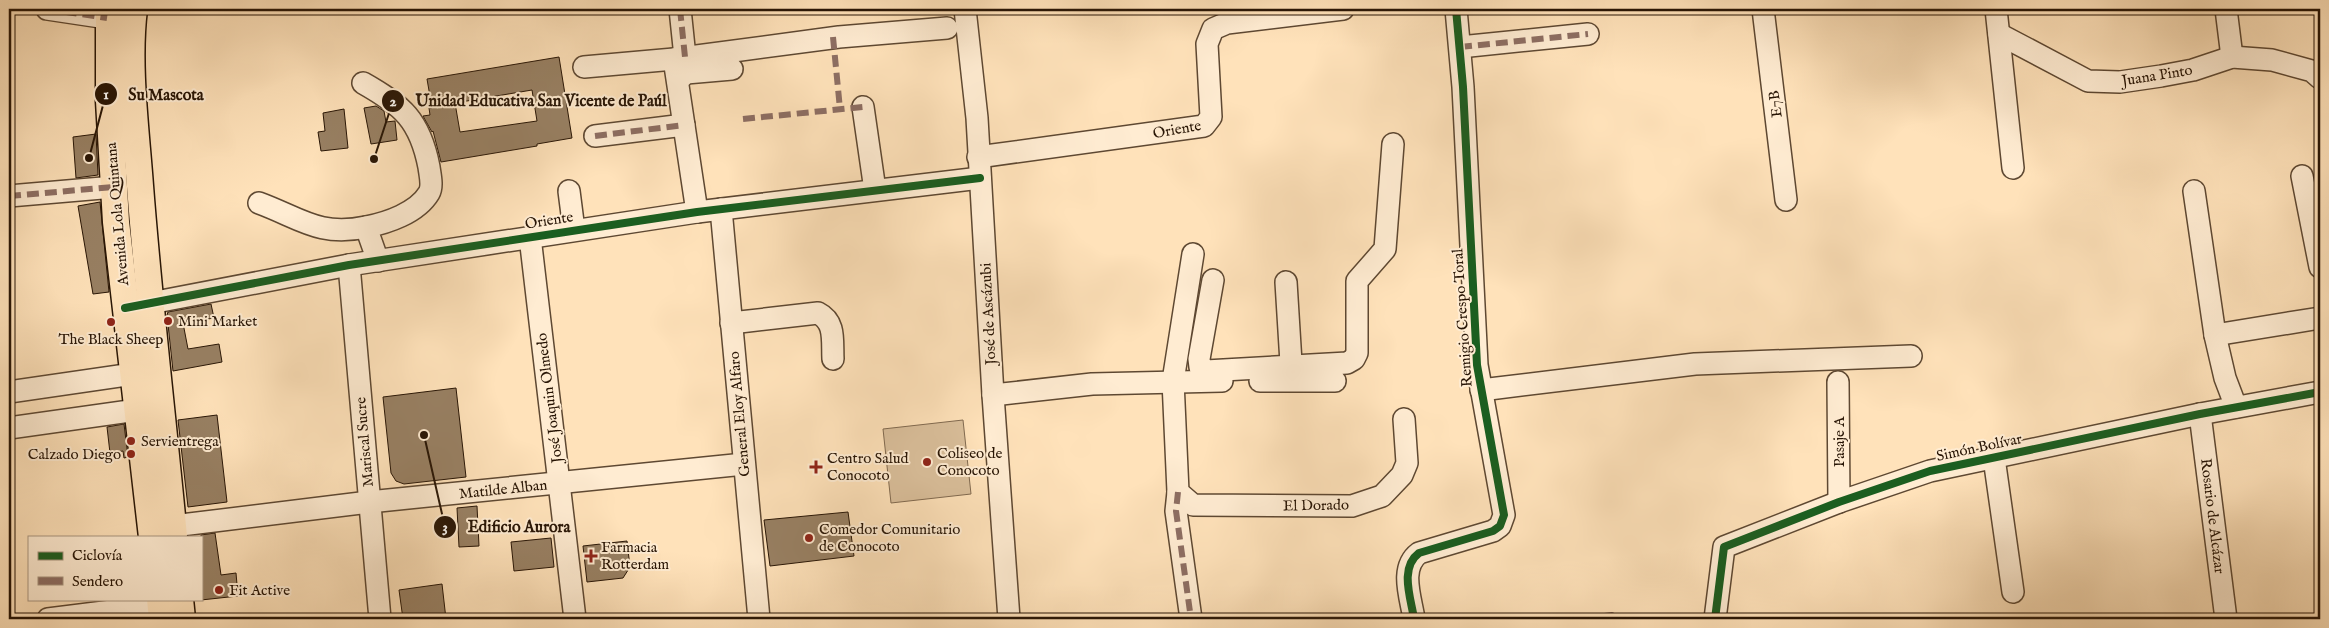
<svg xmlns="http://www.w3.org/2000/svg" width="2329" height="628" font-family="'IM FELL English',serif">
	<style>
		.green { fill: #dabf9b; stroke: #816a50 }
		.building { fill: #988063; stroke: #281505; fill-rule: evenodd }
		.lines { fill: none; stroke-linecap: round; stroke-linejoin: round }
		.minor-casing { stroke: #5e4832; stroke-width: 24 }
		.major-casing { stroke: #281505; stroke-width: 29 }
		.minor { stroke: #ffecd2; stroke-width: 21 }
		.major { stroke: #ffe2ba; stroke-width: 26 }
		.quiet { stroke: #8d6e63; stroke-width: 6; stroke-dasharray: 12 6; stroke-linecap: butt }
		.cycleway-casing { stroke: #ffecd2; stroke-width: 11 }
		.cycleway { stroke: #1b5e20; stroke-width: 8 }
		.poi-dot { fill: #8f2418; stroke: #ffecd2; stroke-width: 2 }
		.labels { text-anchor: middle; stroke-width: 4; stroke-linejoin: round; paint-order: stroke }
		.street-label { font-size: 15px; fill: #281505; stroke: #ffecd2 }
		.poi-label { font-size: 15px; fill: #281505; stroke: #ffecd2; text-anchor: start }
		.leader { fill: none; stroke: #281505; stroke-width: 2 }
		.callout-dot { fill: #281505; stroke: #ffecd2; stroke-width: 2 }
		.mark-label { font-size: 15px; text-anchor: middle; font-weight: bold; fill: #fff }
		.callout-label { font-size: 16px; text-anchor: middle; font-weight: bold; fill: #281505; stroke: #ffecd2; stroke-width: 4; stroke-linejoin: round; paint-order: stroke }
	</style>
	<rect width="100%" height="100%" fill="#ffe2ba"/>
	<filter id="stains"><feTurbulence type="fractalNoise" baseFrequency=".004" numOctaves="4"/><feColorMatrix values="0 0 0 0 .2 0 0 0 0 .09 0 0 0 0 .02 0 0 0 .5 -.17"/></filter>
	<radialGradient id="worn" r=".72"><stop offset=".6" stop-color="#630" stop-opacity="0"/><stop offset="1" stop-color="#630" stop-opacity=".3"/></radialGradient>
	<polygon class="green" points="963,420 971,494 891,503 883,429"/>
	<g class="building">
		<path d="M559,57L572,138L537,144V146L441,162L433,131L432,132L423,116L430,115L429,108H432L427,79ZM532,90L537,121L460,132L455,103Z"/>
		<polygon points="376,106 384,111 386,122 395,121 397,140 371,144 364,108"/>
		<polygon points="344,109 348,148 321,151 318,132 325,131 323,113"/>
		<polygon points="96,134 98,175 76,178 73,137"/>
		<polygon points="100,202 109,292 93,294 78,206"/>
		<polygon points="211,304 214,318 183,323 188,349 219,344 222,362 173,371 167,315 168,312"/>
		<polygon points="456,388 466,477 404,484 396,481 391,473 383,397"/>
		<polygon points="217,415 227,502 188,507 178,420"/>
		<polygon points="124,424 128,457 124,458 123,451 110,453 107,427"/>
		<polygon points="477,506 479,546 459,547 457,508"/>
		<polygon points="848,512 854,556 770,566 764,520"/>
		<polygon points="215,533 221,575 236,573 238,596 201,600 201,535"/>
		<polygon points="551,538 554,567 514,571 511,542"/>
		<polygon points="627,541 630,567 623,578 587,582 583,546"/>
		<polygon points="442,584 446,619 403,619 399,590"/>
	</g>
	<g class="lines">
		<g class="minor-casing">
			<g id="minor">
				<polyline points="47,9 107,18"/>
				<polyline points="680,9 685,57"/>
				<polyline points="965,9 977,118 993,395 1009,619"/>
				<polyline points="1763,9 1786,200"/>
				<polyline points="1996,9 2013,168"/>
				<polyline points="2226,9 2232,57"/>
				<polyline points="1999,34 2088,81 2120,82 2161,76 2193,70 2232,57 2272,60 2312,71 2320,78"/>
				<polyline points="1460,47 1588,34"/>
				<polyline points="674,59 697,212"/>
				<polyline points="584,67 674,59 839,37 947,28"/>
				<polyline points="678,80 686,73 732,69"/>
				<path d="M363,83C402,105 420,120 429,167C430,175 433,186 429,193C417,213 387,223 366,227L378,261"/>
				<polyline points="863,107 875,190"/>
				<polyline points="595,136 684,125"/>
				<polyline points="978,157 1204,126 1211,117 1207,44 1213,29 1227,23 1343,9"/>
				<polyline points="2302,176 2320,267"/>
				<polyline points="569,191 574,230"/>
				<polyline points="2194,191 2215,335"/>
				<polyline points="9,196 114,187"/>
				<path d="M259,203C300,218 319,237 366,227"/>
				<polyline points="721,209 759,619"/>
				<polyline points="530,237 575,619"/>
				<polyline points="1193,254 1173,381 1178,492 1193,505 1352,506 1382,496 1402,475 1407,463 1404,419"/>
				<polyline points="349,265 380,619"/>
				<polyline points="1213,280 1199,359 1200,367 1206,371 1347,363 1354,359 1357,353 1357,281 1385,249 1393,144"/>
				<polyline points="1286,282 1292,379"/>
				<polyline points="135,306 349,265 697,212 980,178"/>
				<path d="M731,323L818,313C836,322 832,341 833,359"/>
				<polyline points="1260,381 1335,381"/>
				<polyline points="1838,382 1839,502"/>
				<polyline points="1481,390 1695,364 1911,356"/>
				<polyline points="9,392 133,374"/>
				<polyline points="993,395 1092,384 1222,381"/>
				<polyline points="2236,407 2225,378 2215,335 2320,318"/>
				<polyline points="2200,414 2226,619"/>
				<polyline points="9,428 137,410"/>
				<polyline points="1994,458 2013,592"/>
				<polyline points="1178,492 1176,511 1191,619"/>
				<polyline points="173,526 369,502 744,464"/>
				<polyline points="48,619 160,605"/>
				<path d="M1414,619C1411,598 1399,568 1419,553L1493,531L1500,526L1504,515L1477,365L1463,87L1456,9"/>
				<polyline points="1715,619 1724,547 1839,502 1930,471 2200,414 2320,392"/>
			</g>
		</g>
		<g class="major-casing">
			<g id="major">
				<polyline points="109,9 109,101 116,222 152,537"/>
				<path d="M134,9C127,64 136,130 140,186C149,303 163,420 174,537"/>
				<polyline points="160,599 162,619"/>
				<polyline points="180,599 182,619"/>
			</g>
		</g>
		<use href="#minor" class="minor"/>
		<use href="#major" class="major"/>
		<g class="quiet">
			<polyline points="47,9 107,18"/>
			<polyline points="680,9 685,57"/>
			<polyline points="833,37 840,109"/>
			<polyline points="1460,47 1588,34"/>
			<polyline points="743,119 863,107"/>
			<polyline points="595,136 684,125"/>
			<polyline points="9,196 114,187"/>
			<polyline points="1178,492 1176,511 1191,619"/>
			<polyline points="1583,619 1612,615 1614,619"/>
		</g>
		<g class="cycleway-casing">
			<g id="cycleway">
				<polyline points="125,308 349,265 697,212 980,178"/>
				<path d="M1414,619C1411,598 1399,568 1419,553L1493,531L1500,526L1504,515L1477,365L1463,87L1456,9"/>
				<polyline points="1715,619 1724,547 1839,502 1930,471 2200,414 2320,392"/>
			</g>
		</g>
		<use href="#cycleway" class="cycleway"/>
	</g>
	<g class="poi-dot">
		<circle cx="168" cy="321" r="5"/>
		<circle cx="111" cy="322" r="5"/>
		<circle cx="131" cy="441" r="5"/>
		<circle cx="131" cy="454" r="5"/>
		<circle cx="927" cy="462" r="5"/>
		<path d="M813.5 459.5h5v5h5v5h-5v5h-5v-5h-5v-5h5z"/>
		<circle cx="809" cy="538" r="5"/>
		<path d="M588.5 548.5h5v5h5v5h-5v5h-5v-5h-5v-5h5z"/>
		<circle cx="219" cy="590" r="5"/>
	</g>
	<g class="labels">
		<g class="street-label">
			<text transform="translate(2157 75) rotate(-9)" y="5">Juana Pinto</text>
			<text transform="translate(1775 104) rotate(-97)" y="5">E7B</text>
			<text transform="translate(1177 129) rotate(-10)" y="5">Oriente</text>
			<text transform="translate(117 214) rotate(-95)" y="5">Avenida Lola Quintana</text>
			<text transform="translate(549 220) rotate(-9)" y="5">Oriente</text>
			<text transform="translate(988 314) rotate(-93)" y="5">José de Ascázubi</text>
			<text transform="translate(1462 318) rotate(-94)" y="5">Remigio Crespo Toral</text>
			<text transform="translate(549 398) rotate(-97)" y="5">José Joaquin Olmedo</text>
			<text transform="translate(739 414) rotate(-95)" y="5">General Eloy Alfaro</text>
			<text transform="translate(364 442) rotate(-95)" y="5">Mariscal Sucre</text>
			<text transform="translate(1839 442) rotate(-90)" y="5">Pasaje A</text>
			<text transform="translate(1979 447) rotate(-12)" y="5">Simón Bolívar</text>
			<text transform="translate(503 489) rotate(-6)" y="5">Matilde Alban</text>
			<text transform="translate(1316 505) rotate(-1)" y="5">El Dorado</text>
			<text transform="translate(2213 516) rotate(83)" y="5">Rosario de Alcázar</text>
		</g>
		<g class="poi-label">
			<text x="178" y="326">Mini Market</text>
			<text x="111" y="344" text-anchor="middle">The Black Sheep</text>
			<text x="141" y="446">Servientrega</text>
			<text x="937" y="458">Coliseo de<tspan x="937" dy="17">Conocoto</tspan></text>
			<text x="121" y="459" text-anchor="end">Calzado Diego</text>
			<text x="827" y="463">Centro Salud<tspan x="827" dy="17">Conocoto</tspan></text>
			<text x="819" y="534">Comedor Comunitario<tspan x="819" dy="17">de Conocoto</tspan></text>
			<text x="601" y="552">Farmacia<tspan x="601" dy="17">Rotterdam</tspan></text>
			<text x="229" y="595">Fit Active</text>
		</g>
	</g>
	<path class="leader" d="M89 158L106 94M374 159L393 101M424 435L445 527"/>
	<g class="callout-dot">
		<circle cx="89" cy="158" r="5"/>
		<circle cx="374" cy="159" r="5"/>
		<circle cx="424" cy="435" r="5"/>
		<circle cx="106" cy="94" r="12"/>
		<circle cx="393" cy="101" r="12"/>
		<circle cx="445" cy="527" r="12"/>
	</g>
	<g class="mark-label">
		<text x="106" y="99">1</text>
		<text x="393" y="106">2</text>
		<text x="445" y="532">3</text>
	</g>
	<g class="callout-label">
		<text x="166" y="100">Su Mascota</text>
		<text x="541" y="106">Unidad Educativa San Vicente de Paúl</text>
		<text x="519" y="532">Edificio Aurora</text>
	</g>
	<rect width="2329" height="628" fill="none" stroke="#ffe2ba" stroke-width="30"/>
	<rect x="10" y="10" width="2309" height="608" fill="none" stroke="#281505" stroke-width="2.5"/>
	<rect x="15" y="15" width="2299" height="598" fill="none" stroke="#281505"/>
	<rect x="28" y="536" width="175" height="65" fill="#ffecd2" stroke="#a99680"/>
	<rect x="38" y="552" width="25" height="8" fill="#1b5e20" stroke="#a99680"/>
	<text x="72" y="560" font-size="15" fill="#281505">Ciclovía</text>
	<rect x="38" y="577" width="25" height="8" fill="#8d6e63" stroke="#a99680"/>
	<text x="72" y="586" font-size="15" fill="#281505">Sendero</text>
	<rect width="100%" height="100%" filter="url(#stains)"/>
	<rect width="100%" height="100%" fill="url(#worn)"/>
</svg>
